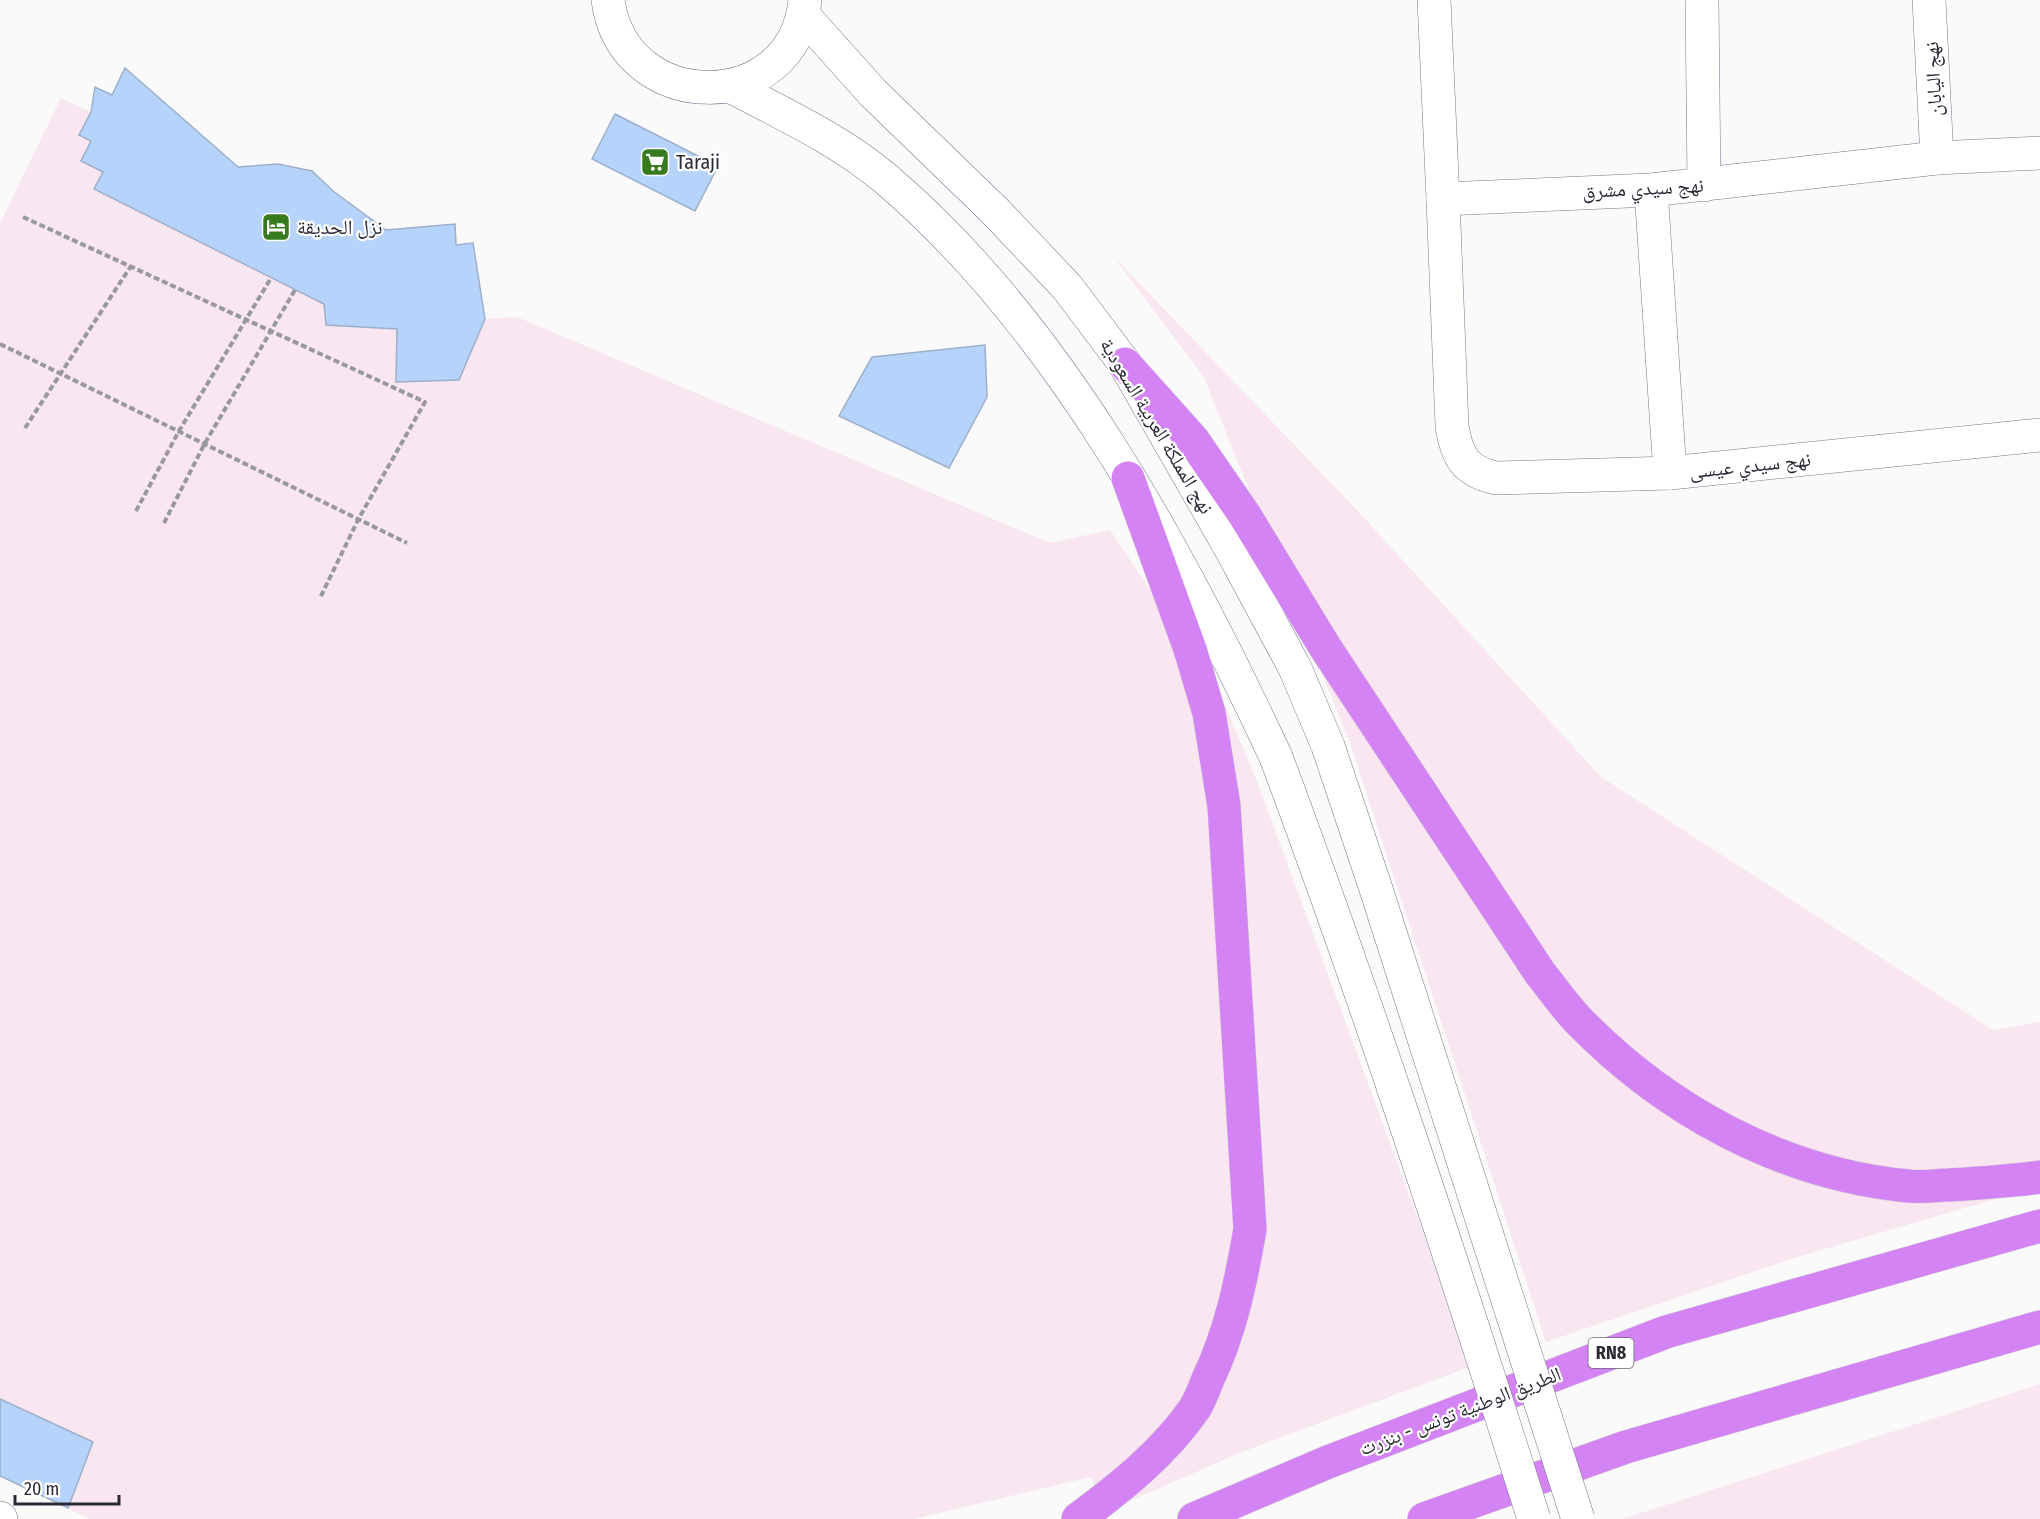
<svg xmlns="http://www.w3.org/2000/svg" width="2040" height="1519" font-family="'Fira Sans Condensed','Noto Naskh Arabic',sans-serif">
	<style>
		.green { fill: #fae6f0 }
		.building { fill: #b6d3fb; stroke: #9cafca; stroke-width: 1.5 }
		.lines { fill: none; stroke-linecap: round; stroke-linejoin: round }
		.minor-casing { stroke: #777693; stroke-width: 34 }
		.secondary-casing { stroke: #777693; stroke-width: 34 }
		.motorway-casing { stroke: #d4d4d7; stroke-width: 34 }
		.path { stroke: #98989e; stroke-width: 4; stroke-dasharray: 6 3; stroke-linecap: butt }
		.minor { stroke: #fff; stroke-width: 33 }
		.secondary { stroke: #fff; stroke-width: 33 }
		.motorway { stroke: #d483f4; stroke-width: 33 }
		.secondary-bridge-casing { stroke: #777693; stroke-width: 34; stroke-linecap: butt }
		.secondary-bridge { stroke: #fff; stroke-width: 33 }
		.labels { text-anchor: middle; stroke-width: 4.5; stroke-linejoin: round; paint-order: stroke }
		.shield { fill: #fff; stroke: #6a6972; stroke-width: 1.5 }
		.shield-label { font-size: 18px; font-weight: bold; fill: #2a2936 }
		.street-label { font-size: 20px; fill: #2a2936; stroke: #fff }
		.poi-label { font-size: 20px; fill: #2a2936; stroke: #fff; text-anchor: start }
	</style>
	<rect width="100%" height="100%" fill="#fafafa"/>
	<g class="green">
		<polygon points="61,98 91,112 79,135 91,141 81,161 103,172 95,189 324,304 326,325 397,329 396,382 459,380 485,319 517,317 1050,543 1110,530 1221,695 1258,784 1472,1366 1242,1452 1102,1513 1091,1477 914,1519 90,1519 0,1476 0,223"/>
		<polygon points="1113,256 1354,507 1601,777 1993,1030 2040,1022 2040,1186 1794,1258 1546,1342 1351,746 1204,377"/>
		<polygon points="2040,1384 2040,1519 1622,1519"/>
	</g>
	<g class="building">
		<polygon points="125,68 238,167 278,164 312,171 333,191 386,230 455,224 456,245 473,243 485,319 459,380 396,382 397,329 326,325 324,304 94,189 103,172 81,161 91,141 79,135 91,112 95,87 112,95"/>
		<polygon points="615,114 718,166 695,211 592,159"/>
		<polygon points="985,345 987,397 949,468 839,416 872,357"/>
		<polygon points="0,1399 93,1442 68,1508 0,1476"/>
	</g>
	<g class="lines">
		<g class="minor-casing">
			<g id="minor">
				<polyline points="1434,0 1443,199 1651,190 1937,158 2040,153"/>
				<polyline points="1702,0 1704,185"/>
				<polyline points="1929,0 1937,158"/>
				<polyline points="1651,190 1670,473"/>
				<path d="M1443,199L1452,426C1457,457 1465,471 1496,478L1670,473L2040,435"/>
				<polyline points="0,1518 1,1519"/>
			</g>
		</g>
		<g class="secondary-casing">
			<g id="secondary">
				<path d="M608,0C623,116 794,117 805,0"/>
				<polyline points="804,16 873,93 995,211 1067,287 1125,364 1231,549 1295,668 1328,746"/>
				<path d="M730,86C783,114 840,140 886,179C1059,326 1181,554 1276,757"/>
			</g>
		</g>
		<g class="motorway-casing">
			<g id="motorway">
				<path d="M1125,364L1193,440L1244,514L1325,647L1540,973C1552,988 1564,1005 1577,1019C1665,1110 1782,1174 1908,1186C1921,1188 1936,1185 1949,1185C1980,1183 2010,1181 2040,1177"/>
				<path d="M1078,1519C1121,1487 1164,1453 1195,1408C1200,1400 1204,1389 1208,1379C1231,1331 1241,1281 1250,1229L1224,806L1209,713L1190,649L1128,478"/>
				<polyline points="1194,1519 1328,1462 1666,1332 2040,1226"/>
				<polyline points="1424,1519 1626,1447 2040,1327"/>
			</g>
		</g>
		<g class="path">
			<polyline points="23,217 425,402 359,518 320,598"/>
			<polyline points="0,344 407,543"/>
			<polyline points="25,428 131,266"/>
			<polyline points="136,511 179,431 271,278"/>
			<polyline points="164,523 205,443 295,290"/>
		</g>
		<use href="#minor" class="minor"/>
		<use href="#secondary" class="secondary"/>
		<use href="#motorway" class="motorway"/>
		<g class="secondary-bridge-casing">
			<g id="secondary-bridge">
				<polyline points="1328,746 1376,889 1578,1519"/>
				<path d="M1276,757C1370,1009 1453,1263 1534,1519"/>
			</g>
		</g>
		<use href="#secondary-bridge" class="secondary-bridge"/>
	</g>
	<defs>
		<g id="supermarket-square" transform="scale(1.5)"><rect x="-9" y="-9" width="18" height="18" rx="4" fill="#377b1e" stroke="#fff"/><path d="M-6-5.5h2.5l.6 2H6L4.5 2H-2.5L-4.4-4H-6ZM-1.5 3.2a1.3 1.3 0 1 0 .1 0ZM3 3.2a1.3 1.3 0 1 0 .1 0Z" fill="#fff"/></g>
		<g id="hotel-square" transform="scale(1.5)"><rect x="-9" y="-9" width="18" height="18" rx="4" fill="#377b1e" stroke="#fff"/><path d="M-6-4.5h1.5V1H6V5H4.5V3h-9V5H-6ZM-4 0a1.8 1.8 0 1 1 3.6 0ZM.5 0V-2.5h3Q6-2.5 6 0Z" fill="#fff"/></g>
	</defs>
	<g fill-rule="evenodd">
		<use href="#supermarket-square" x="655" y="162"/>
		<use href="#hotel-square" x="276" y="227"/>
	</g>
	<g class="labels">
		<rect class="shield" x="1588.5" y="1338" width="45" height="30" rx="4.5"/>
		<g class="shield-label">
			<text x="1611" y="1359">RN8</text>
		</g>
		<g class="street-label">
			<text transform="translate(1933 79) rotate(-93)" y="7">نهج اليابان</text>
			<text transform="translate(1643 188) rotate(-3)" y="7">نهج سيدي مشرق</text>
			<text transform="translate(1157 426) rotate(59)" y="7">نهج المملكة العربية السعودية</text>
			<text transform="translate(1750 465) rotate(-6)" y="7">نهج سيدي عيسى</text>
			<text transform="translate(1460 1411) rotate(-21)" y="7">الطريق الوطنية تونس - بنزرت</text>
		</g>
		<g class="poi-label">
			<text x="676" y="169">Taraji</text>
			<text x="297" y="234">نزل الحديقة</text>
		</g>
	</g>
	<path d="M15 1495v9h104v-9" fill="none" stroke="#2a2936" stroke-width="3"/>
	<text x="24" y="1495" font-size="18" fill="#2a2936" stroke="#ffffff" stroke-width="4.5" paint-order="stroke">20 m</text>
</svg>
